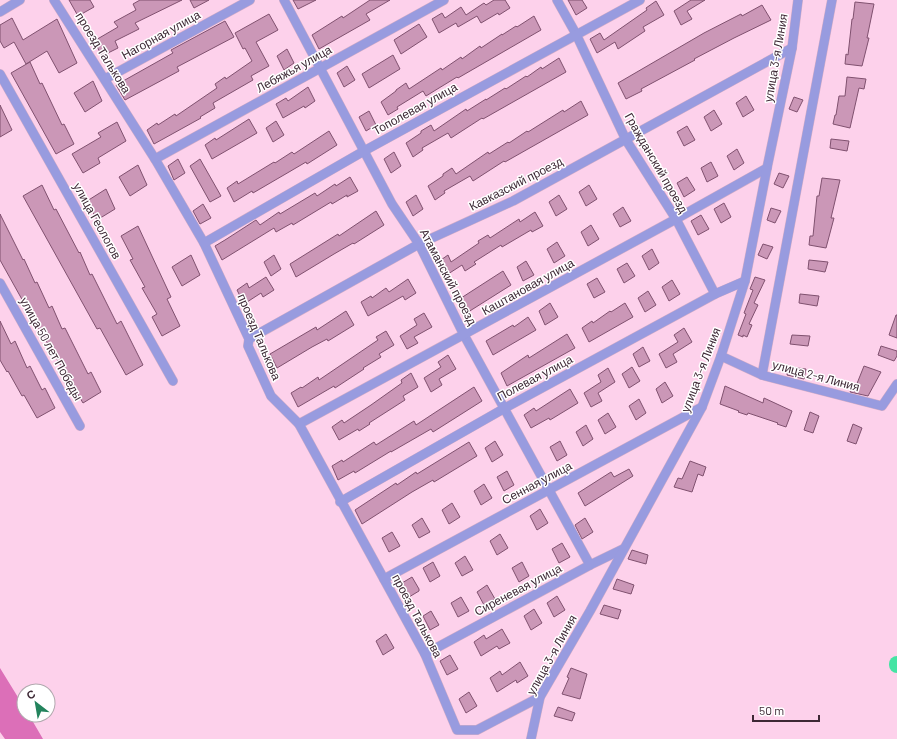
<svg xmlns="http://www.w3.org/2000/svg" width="897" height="739" font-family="Barlow,sans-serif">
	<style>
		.forest { fill: #dc6fb8 }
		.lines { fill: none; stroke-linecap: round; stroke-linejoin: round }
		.river { stroke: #44e4a3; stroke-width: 16 }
		.building { fill: #cb97b7; stroke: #80516f }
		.minor-casing { stroke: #d7afc7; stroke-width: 10 }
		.minor { stroke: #989bdf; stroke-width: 9 }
		.labels { text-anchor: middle; stroke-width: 3; stroke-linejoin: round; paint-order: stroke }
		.street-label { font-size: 12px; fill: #3d2835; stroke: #fff }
	</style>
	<rect width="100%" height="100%" fill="#fdd1eb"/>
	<polygon class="forest" points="0,668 24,707 24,715 29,715 43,739 5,739 0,732"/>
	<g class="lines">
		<polyline class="river" points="897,664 897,665"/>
	</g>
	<g class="building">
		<polygon points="69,0 90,0 94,7 78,16"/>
		<polygon points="140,0 182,0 135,23 139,29 115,41 118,48 102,56 94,41 118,27 114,22 136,10 133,4"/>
		<polygon points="190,0 209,0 194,8"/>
		<polygon points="293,0 316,0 298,9"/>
		<polygon points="370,0 390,0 366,14 370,20 319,49 312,35 342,16 343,18"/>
		<polygon points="494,0 505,0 510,8 499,15 498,13 481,23 477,16 458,27 456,23 439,33 432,19 442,13 445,18 461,7 466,15 484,3 486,5"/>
		<polygon points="568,0 582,0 587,8 576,15"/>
		<polygon points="691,0 705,0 687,11 692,19 681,25 674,11"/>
		<polygon points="656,1 664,15 643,27 645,31 618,49 615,42 597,53 590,39 600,33 604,40 647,10 646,8"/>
		<polygon points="855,2 874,4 867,38 869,38 862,66 845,64 846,54 848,55 852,19 853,19"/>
		<polygon points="762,5 771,20 734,38 694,59 695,60 641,89 642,91 626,99 618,83 704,33 741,14 742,16"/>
		<polygon points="269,14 278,30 256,42 269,66 251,76 253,80 213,103 215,108 200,117 201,118 154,144 147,130 157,123 158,125 175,114 176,116 217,88 215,84 225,77 226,79 252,61 245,48 243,49 235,33"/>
		<polygon points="534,16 541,30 458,78 457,77 426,96 423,91 397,107 398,109 388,115 381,102 396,91 396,90 406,83 409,89 441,68 442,70 461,57 462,59 480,46 481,48 502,34 502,35 516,26 517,27"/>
		<polygon points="12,18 23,40 57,19 77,63 59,73 47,51 26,64 14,42 4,48 0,41 0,25"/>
		<polygon points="225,21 234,37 177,67 179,71 125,100 116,85 173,53 171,50"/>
		<polygon points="419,24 427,37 401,54 394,40"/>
		<polygon points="287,49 294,63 284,70 277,56"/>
		<polygon points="393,55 400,69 369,88 362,74"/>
		<polygon points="559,58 566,72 483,119 482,118 451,138 448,133 422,148 423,150 413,157 406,143 421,133 421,131 431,125 434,131 466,109 467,111 486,99 486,100 505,88 506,89 526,76 527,77 541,67 542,69"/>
		<polygon points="30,62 40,84 42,83 62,125 64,124 74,144 56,154 11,73"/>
		<polygon points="347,66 355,80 344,87 337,73"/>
		<polygon points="847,77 866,79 864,89 859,88 850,128 833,124 835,115 836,115 839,96 845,96"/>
		<polygon points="93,81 102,101 85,112 74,93"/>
		<polygon points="308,87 315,101 305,108 304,106 283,118 276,104 286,98 288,101"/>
		<polygon points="746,96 754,110 743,117 736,103"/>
		<polygon points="794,97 803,100 797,112 789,109"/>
		<polygon points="581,101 588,115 505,162 504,161 473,181 470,176 444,191 445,193 435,200 428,186 443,176 443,174 452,168 456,174 488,152 489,154 508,142 509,143 527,131 528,132 563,110 564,112"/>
		<polygon points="0,105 12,130 0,137"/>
		<polygon points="714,110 722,124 711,131 704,117"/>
		<polygon points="369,111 376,125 366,131 359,117"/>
		<polygon points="249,119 257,133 212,159 205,145 215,138 216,140"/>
		<polygon points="276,121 284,135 273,142 266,128"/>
		<polygon points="117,122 126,141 98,158 100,163 83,173 72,154 101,137 98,133"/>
		<polygon points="687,126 695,140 684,146 677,132"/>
		<polygon points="329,131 337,145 307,164 306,162 289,172 253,193 252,191 234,202 227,188 237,181 238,184 274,162 275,163 292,152 294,154"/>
		<polygon points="831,139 849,141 847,151 830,148"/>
		<polygon points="737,149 744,163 734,170 727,156"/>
		<polygon points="394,152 401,166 391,173 384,159"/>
		<polygon points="178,159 185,173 174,180 168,166"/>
		<polygon points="200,159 221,196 210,202 190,166"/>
		<polygon points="711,162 718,176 707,182 701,168"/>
		<polygon points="138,165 147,185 130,196 119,177"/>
		<polygon points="779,173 789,176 783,188 774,184"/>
		<polygon points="350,177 358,191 347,197 347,195 332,204 331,202 293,225 292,223 276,232 274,228 222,260 215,246 225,240 256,220 260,225 279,212 280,214 315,193 317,196 335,184 336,186"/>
		<polygon points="687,177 695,190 684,197 677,183"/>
		<polygon points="822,178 840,180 831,218 834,218 826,248 809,245 810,236 813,236 817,196 819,196"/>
		<polygon points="42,185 54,210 56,209 79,253 80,252 90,275 92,274 117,324 121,321 143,365 126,375 100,328 97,329 23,196"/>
		<polygon points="589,185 597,199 586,206 579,192"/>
		<polygon points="106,189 115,209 97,220 87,201"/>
		<polygon points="416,195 423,209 413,216 406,202"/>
		<polygon points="559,195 567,209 556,216 549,202"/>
		<polygon points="724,203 731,217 721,223 714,209"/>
		<polygon points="203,204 211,218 200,224 193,211"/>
		<polygon points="623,207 631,221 620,227 613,214"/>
		<polygon points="771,208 781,211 775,223 767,220"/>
		<polygon points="376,211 384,225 354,244 353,243 334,254 296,277 290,264 338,234 339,236"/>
		<polygon points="535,212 543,226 532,232 531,230 502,247 501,245 474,262 476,264 465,271 462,265 445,276 438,262 448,255 451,262 479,243 478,241 488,235 490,238 519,219 520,222"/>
		<polygon points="0,214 23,260 24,259 35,283 37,282 49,308 52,306 62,329 65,328 88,374 91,372 101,392 83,403 29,312 0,260"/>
		<polygon points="701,215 709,229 698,235 691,221"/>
		<polygon points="591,225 599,239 588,246 581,232"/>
		<polygon points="138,226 171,297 167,299 180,326 162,336 152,317 157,314 142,288 145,287 130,260 133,259 121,236"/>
		<polygon points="557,242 565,256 554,263 547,249"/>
		<polygon points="763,244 773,247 767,259 758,255"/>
		<polygon points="652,249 659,263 649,270 642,256"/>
		<polygon points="191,255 200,275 182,286 172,267"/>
		<polygon points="274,255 281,269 271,276 264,262"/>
		<polygon points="809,260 828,262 825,272 808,269"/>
		<polygon points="526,261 534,275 523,281 517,267"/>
		<polygon points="627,263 635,276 624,283 617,269"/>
		<polygon points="503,271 511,285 465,314 458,300"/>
		<polygon points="266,277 274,290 263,297 261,293 244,304 237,290 247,283 249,288"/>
		<polygon points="755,277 765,280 754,303 758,305 749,324 752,325 747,337 743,335 743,337 738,335 746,314 744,313 753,290 750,289"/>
		<polygon points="597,278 605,292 594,298 587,284"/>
		<polygon points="408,279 416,293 405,300 403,296 368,316 361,302 371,296 372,298 386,288 389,292"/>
		<polygon points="672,280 680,294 669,301 662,287"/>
		<polygon points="648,291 656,305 645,312 638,298"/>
		<polygon points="800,294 819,296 817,306 799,303"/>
		<polygon points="550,303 558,317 545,325 539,311"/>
		<polygon points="625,303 633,317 589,342 582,328 592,321 593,323 610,311 611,312"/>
		<polygon points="346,311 354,325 328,341 327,339 312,347 277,368 270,354 316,327 317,330"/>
		<polygon points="424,313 432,327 414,337 418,343 407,349 400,336 417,325 414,319"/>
		<polygon points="896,315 897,315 897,338 889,335"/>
		<polygon points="528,317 536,330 493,355 486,341 513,325 514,327"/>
		<polygon points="0,321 11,344 15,341 27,368 30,366 42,390 45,388 55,408 37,418 24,395 22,396 8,371 7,372 0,360"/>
		<polygon points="684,328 692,342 673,354 677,362 666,368 659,354 678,342 674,335"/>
		<polygon points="386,331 394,345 379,354 381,357 363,368 364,369 335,388 334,386 298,407 291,393 301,387 302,388 318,377 319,380 378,340 376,337"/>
		<polygon points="567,334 575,348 507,386 501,373 528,355 529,358"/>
		<polygon points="792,335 810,336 808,346 790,344"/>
		<polygon points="881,346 897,351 897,356 894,361 878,355"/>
		<polygon points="643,347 650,361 639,367 633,354"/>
		<polygon points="448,355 456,369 439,379 442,385 431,392 424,378 441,367 438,362"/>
		<polygon points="864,366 881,372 868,396 850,392 853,385 856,386"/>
		<polygon points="632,367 640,381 629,388 622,374"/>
		<polygon points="788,367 806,369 804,379 787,375"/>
		<polygon points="608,368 615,382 598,393 602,401 591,407 584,393 601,382 598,375"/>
		<polygon points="411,373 418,387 403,396 405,400 369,423 370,424 359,431 358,429 339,440 332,427 342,420 344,423 371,405 402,383 401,380"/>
		<polygon points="665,382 673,396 662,403 656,389"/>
		<polygon points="725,386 763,403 764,398 792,411 786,427 777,424 778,423 748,413 747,415 738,412 739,411 720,404"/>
		<polygon points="474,387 482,401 433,432 431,429 391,452 391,451 355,473 354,471 338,480 332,466 342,460 343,462 374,442 376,445 414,421 416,425"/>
		<polygon points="570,389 578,403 550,420 549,418 531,428 524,415 534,408 536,411"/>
		<polygon points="639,399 646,413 636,420 629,406"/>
		<polygon points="810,412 819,416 813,433 804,430"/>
		<polygon points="608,413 616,427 605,434 598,420"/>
		<polygon points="853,424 862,428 856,444 847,441"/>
		<polygon points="586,425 593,439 583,446 576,432"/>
		<polygon points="495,441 503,455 492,462 485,448"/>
		<polygon points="560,441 567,455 557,461 550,447"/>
		<polygon points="469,442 477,456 434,482 433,480 412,492 362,524 355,510 396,483 397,485 416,472 417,474"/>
		<polygon points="690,461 706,467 703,476 698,474 692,492 674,487 678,478 682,479"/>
		<polygon points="629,469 633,476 585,506 578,493 611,472 614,477"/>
		<polygon points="507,471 514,485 504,491 497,477"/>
		<polygon points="484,484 492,498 481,505 474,491"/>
		<polygon points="452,503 460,517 449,524 442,510"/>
		<polygon points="540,509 548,523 537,530 530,516"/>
		<polygon points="422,518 430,532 419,538 412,525"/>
		<polygon points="585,518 593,532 582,539 575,525"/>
		<polygon points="392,532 400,546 389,552 382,538"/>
		<polygon points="500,534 508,548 497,555 490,541"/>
		<polygon points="562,543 570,557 559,563 552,549"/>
		<polygon points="632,550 648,555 646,564 628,559"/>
		<polygon points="465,556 473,570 462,576 455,563"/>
		<polygon points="433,562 440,576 430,582 423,568"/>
		<polygon points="522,562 529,576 519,582 512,568"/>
		<polygon points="412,577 419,589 419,591 409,597 402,583"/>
		<polygon points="617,579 634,585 631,594 613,589"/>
		<polygon points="487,585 495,599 484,605 477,592"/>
		<polygon points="557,596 565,610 554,617 547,603"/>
		<polygon points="461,597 469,611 458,617 451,603"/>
		<polygon points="604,605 621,610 618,619 600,614"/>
		<polygon points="534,609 542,623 531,630 524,616"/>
		<polygon points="431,611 439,625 430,630 423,616"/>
		<polygon points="502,629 510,643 499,649 497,646 481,656 474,642 484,635 486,639"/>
		<polygon points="386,634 394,648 383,655 376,641"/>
		<polygon points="450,655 458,669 447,675 440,661"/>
		<polygon points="520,662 528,676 517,683 516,680 497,692 490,678 500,671 502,675"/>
		<polygon points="571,668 587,674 580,699 562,694 569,678 567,677"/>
		<polygon points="469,692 477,706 466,713 459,699"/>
		<polygon points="558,707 575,713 572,721 554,716"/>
	</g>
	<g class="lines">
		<g class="minor-casing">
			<g id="minor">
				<polyline points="54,0 155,159 204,243 249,339 248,346 271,396 299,424 425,654 457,730 477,730 540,697"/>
				<polyline points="284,0 392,204 419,244 464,335 590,565"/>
				<polyline points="557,0 576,34 626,140 676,219 715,294"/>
				<polyline points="0,12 20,0"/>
				<polyline points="0,74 173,381"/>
				<polyline points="105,79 250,0"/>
				<polyline points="155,159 444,0"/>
				<polyline points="204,243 364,151 640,0"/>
				<polyline points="0,283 80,426"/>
				<polyline points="249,339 419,244 513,201 792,48"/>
				<polyline points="721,356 762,375 882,406 897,384"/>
				<polyline points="762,375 832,0"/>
				<polyline points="299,424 676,219 767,168"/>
				<polyline points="340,502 505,408 715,294 745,281"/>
				<polyline points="384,579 702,407"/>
				<polyline points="425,654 590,565 623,549"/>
				<polyline points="531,739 540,697 590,611 702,407 721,356 745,281 767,168 792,48 798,0"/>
			</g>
		</g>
		<use href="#minor" class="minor"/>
	</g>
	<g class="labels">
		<g class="street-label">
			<text transform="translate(161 35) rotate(-29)" y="4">Нагорная улица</text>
			<text transform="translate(103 53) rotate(58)" y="4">проезд Талькова</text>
			<text transform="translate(776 58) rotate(-80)" y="4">улица 3-я Линия</text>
			<text transform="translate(294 69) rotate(-29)" y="4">Лебяжья улица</text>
			<text transform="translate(415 109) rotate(-29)" y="4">Тополевая улица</text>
			<text transform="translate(656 163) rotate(60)" y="4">Гражданский проезд</text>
			<text transform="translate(516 184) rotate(-27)" y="4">Кавказский проезд</text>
			<text transform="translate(97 221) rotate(61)" y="4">улица Геологов</text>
			<text transform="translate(448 277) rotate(62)" y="4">Атаманский проезд</text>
			<text transform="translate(528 287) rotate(-29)" y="4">Каштановая улица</text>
			<text transform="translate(259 337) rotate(67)" y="4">проезд Талькова</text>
			<text transform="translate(51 349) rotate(61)" y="4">улица 50 лет Победы</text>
			<text transform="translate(701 370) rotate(-69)" y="4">улица 3-я Линия</text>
			<text transform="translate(816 376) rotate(15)" y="4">улица 2-я Линия</text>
			<text transform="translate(535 378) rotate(-28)" y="4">Полевая улица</text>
			<text transform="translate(537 483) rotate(-28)" y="4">Сенная улица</text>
			<text transform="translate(518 590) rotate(-28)" y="4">Сиреневая улица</text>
			<text transform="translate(417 616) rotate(62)" y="4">проезд Талькова</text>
			<text transform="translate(552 655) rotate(-61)" y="4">улица 3-я Линия</text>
		</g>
	</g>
	<g transform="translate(36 703) rotate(329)"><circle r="19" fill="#ffffff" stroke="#b1a9ae"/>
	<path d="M0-3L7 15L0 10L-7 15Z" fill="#23845d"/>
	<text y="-6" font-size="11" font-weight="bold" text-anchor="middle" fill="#3d2835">С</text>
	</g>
	<path d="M753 715v6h66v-6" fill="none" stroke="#3d2835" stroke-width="2"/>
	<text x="759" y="715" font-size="12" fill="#3d2835" stroke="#ffffff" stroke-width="3" paint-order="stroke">50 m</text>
</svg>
